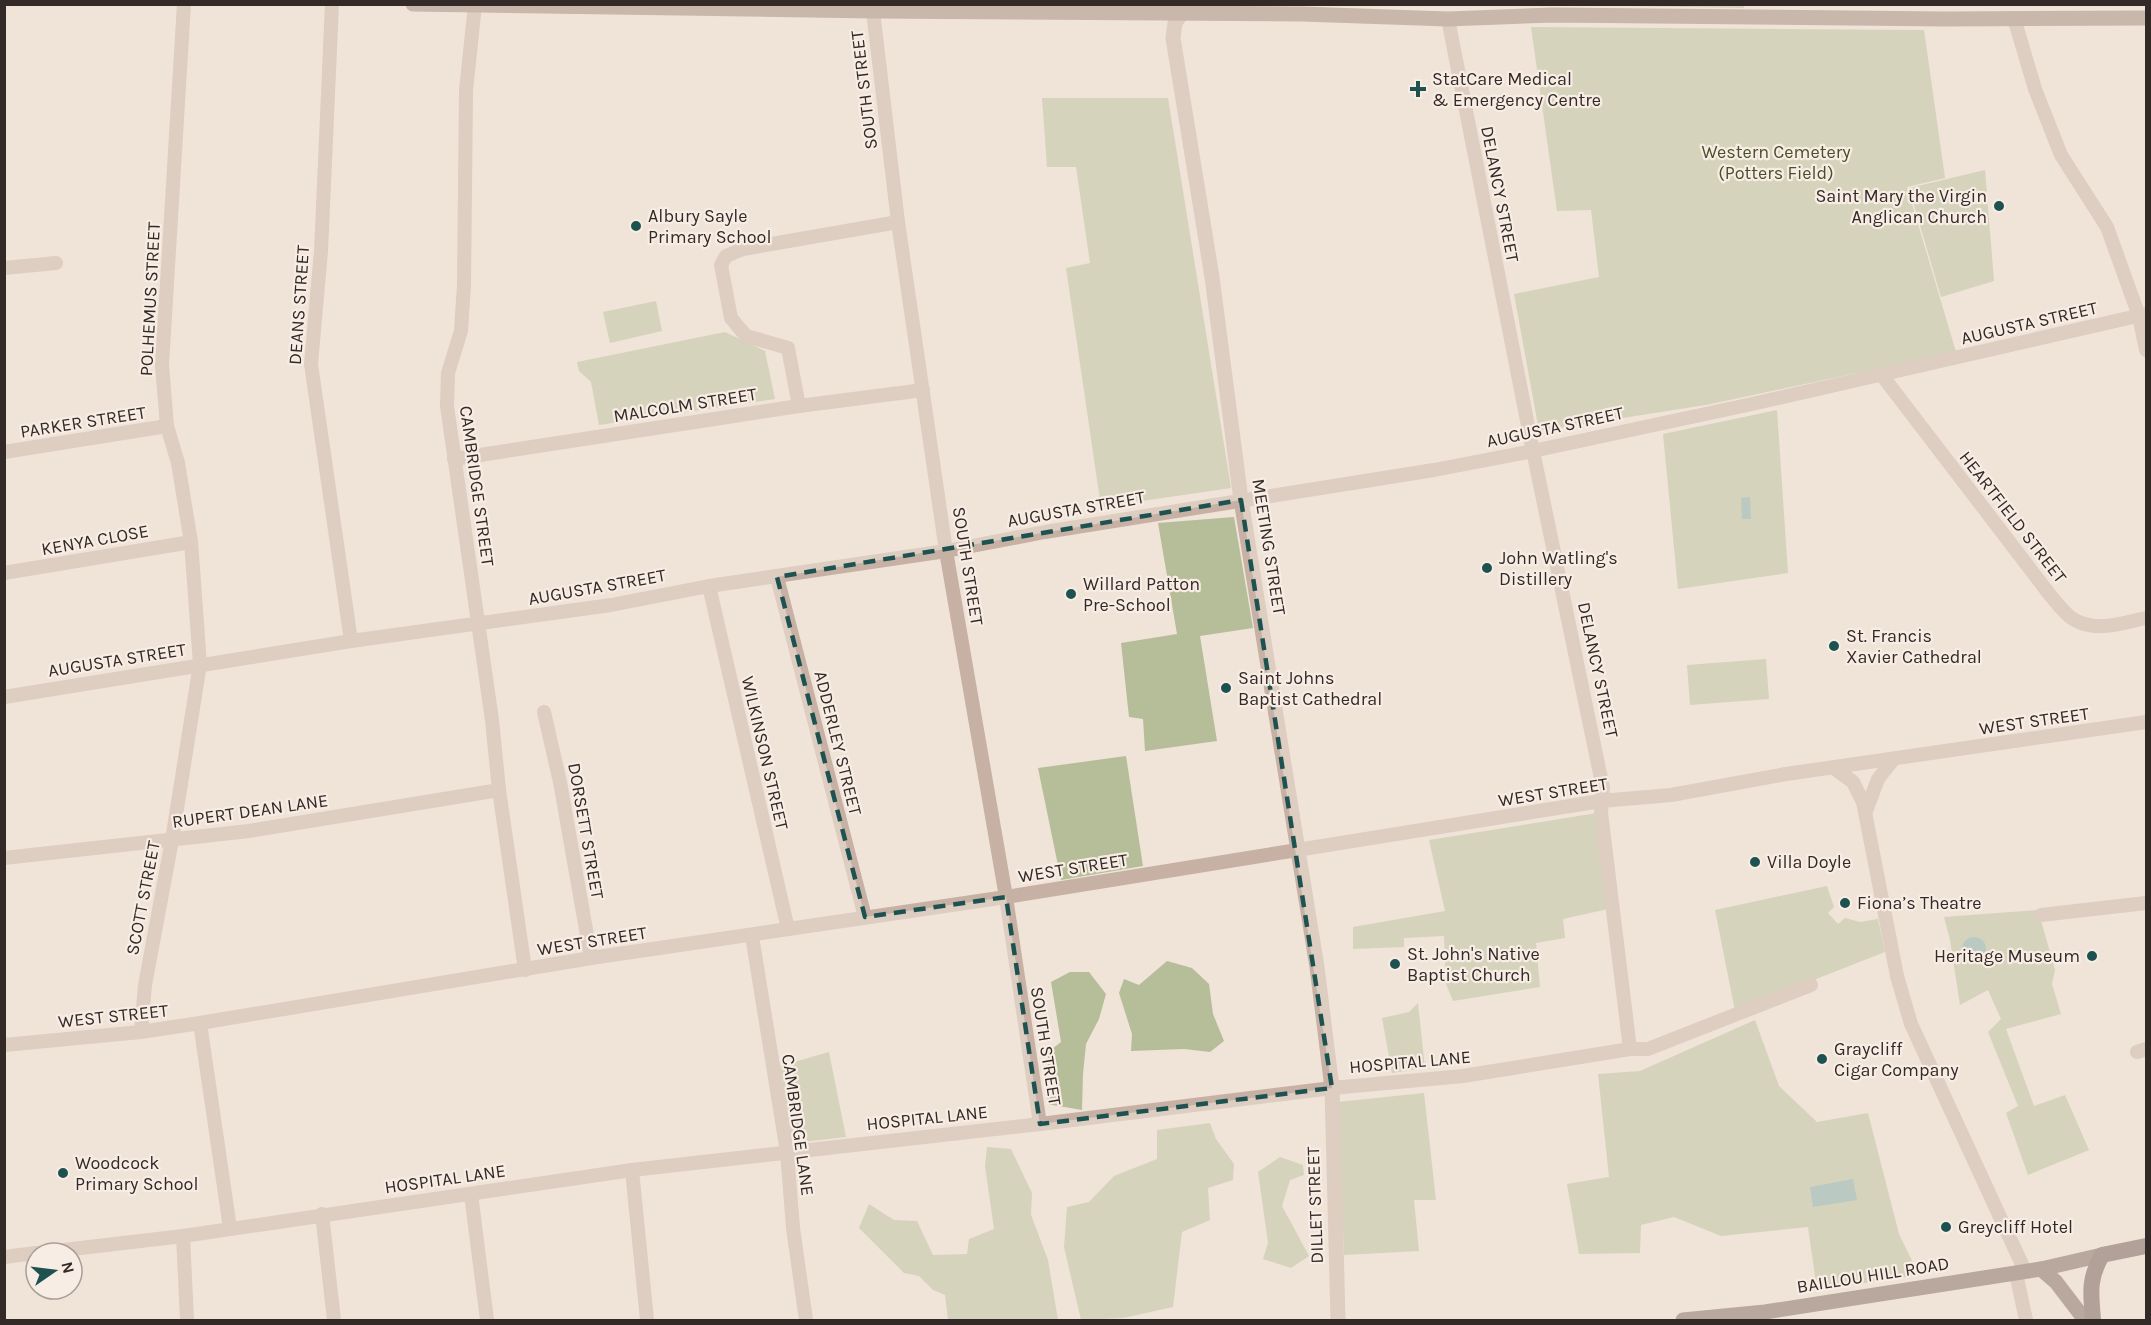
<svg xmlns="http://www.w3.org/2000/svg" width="2151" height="1325" font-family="Karla,sans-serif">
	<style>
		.green { fill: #b5be99 }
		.water { fill: #79aba9 }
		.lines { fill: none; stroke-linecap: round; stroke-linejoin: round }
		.minor { stroke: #c7b1a5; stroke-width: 14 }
		.tertiary { stroke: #c7b1a5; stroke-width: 15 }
		.secondary { stroke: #9a8077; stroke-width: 15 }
		.primary { stroke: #745f58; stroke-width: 15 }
		.trunk { stroke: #64504a; stroke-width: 16 }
		.marked { fill: none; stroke: #1e5251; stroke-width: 4.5; stroke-dasharray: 12 8; stroke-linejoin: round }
		.poi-dot { fill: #1e5251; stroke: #f8ede4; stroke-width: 2 }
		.labels { text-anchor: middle; stroke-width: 4.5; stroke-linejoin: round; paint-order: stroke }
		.poi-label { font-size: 18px; fill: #332926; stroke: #f8ede4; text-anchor: start }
		.street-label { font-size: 18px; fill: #332926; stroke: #f8ede4 }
		.park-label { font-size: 18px; fill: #46502b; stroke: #f8ede4 }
	</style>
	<rect width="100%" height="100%" fill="#f0e3d8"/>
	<g class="green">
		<polygon points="1744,5 1744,8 1565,5 1744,4"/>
		<polygon points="1531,27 1924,30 1945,178 1907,187 1956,352 1706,405 1539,431 1514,294 1599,277 1591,210 1557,211"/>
		<polygon points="1042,98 1168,98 1231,488 1101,507 1066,268 1090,263 1076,167 1047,167"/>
		<polygon points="1985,170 1994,281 1941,297 1909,188"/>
		<polygon points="656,301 662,331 610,343 603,312"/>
		<polygon points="725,332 765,351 775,399 599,425 591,382 579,371 577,362"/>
		<polygon points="1777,410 1788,573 1678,589 1663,434"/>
		<polygon points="1234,517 1253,628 1200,636 1217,741 1145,751 1143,719 1129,717 1121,643 1177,634 1158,523"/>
		<polygon points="1766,659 1769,699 1690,705 1687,665"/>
		<polygon points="1126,756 1143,866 1061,880 1038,768"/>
		<polygon points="1597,813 1608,909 1563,919 1565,938 1536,943 1540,987 1453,1001 1446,984 1444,936 1404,938 1404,947 1353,949 1353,927 1445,911 1429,840"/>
		<polygon points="1827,886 1834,907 1828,913 1838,924 1845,918 1860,922 1878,919 1885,952 1735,1011 1715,910"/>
		<polygon points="2038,910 2055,970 2052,984 2061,1014 2006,1029 2034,1106 2065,1095 2089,1150 2028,1175 2006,1113 2018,1106 1988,1032 2001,1019 1988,990 1960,1005 1950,940 1944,917"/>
		<polygon points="1167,961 1192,968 1209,984 1213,1014 1224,1041 1210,1052 1184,1049 1131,1051 1132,1034 1119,993 1124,979 1139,985"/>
		<polygon points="1070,972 1089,972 1106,994 1099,1019 1086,1044 1083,1074 1082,1110 1047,1104 1048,1052 1061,1042 1051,982"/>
		<polygon points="1418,1003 1425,1068 1392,1073 1382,1018 1409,1012"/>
		<polygon points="1755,1020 1779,1086 1817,1122 1868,1113 1899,1234 1919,1275 1817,1290 1808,1227 1721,1236 1674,1217 1641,1225 1640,1253 1579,1254 1567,1184 1609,1177 1598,1074 1640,1071"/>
		<polygon points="829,1052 846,1137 802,1142 790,1132 780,1066"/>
		<polygon points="1424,1093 1436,1200 1414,1200 1419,1251 1344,1255 1338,1102"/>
		<polygon points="1210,1123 1216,1139 1234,1164 1233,1180 1208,1188 1210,1220 1182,1232 1173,1307 1123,1318 1081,1320 1064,1247 1067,1207 1089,1202 1114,1176 1157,1159 1157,1130"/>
		<polygon points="987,1147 1011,1149 1032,1193 1031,1215 1048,1260 1058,1320 948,1320 945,1295 933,1290 919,1276 904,1273 859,1228 869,1204 894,1220 917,1221 933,1255 967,1254 969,1239 994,1229 985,1166"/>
		<polygon points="1280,1157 1303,1165 1304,1175 1290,1180 1282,1206 1309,1256 1291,1268 1263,1259 1268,1243 1258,1172"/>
	</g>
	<g class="water">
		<polygon points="1750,497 1751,519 1742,519 1741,498"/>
		<circle cx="1974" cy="949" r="12"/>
		<polygon points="1853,1179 1857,1200 1813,1207 1810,1187"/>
	</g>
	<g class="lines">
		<g class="minor">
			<polyline points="332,4 321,251 311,364 351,641"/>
			<polyline points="475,5 466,90 464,285 461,331 448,373 447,406 492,720 499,790 525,970"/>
			<polyline points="873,11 898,222 946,551 1006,897 1040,1124"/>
			<polyline points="2014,18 2035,89 2061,155 2107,227 2139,316 2146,350"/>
			<polyline points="1448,19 1533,451 1603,788 1601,813 1630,1049"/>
			<polyline points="4,268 56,263"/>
			<path d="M1881,374L2050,595C2057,603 2064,613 2073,619C2096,633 2122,623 2146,618"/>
			<polyline points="799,406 788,348 746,336 731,318 721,265 726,256 743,249 898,222"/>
			<polyline points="4,452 167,426"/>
			<polyline points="454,459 799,406 923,390"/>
			<polyline points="4,573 191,542"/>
			<polyline points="777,577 865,917"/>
			<polyline points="709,586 788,929"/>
			<polyline points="4,697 351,641 611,605 709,586 946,551 1045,532 1434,470 1533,451 1752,404 2146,314"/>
			<polyline points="544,712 560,782 591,958"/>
			<polyline points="1834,768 1853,782 1863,802 1897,976 1911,1024 2025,1271"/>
			<polyline points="1866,811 1878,779 1893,760"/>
			<polyline points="4,858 249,831 499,790"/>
			<polyline points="2041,915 2146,903"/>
			<polyline points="752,936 787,1152 793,1228 806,1320"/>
			<polyline points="200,1023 230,1228"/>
			<polyline points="141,1032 145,985 172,840 200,664 191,542 178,463 167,426 162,365 184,4"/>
			<polyline points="4,1045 141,1032 200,1023 591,958 1006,897 1601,801 1671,795 1786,774 2146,722"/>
			<polyline points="2137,1052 2146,1049"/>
			<polyline points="632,1170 647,1320"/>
			<polyline points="471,1194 487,1320"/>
			<polyline points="322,1214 334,1320"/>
			<polyline points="183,1236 187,1320"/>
			<polyline points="38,1253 183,1236 632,1170 1040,1124 1332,1088 1463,1076 1630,1049 1648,1049 1811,985"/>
			<polyline points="4,1257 36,1253"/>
			<polyline points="2016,1273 2026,1320"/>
		</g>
		<polyline class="tertiary" points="1181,14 1175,23 1173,38 1212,277 1241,500 1317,967 1332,1088 1338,1320"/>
		<polyline class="secondary" points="413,4 873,11 1302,14 1448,19 1553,15 1944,19 2146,18"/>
		<g class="primary">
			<polyline points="2041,1269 2056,1282 2085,1320"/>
			<polyline points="1683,1320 1765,1312 2041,1269 2102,1255"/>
		</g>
		<path class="trunk" d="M2093,1320C2091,1293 2088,1280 2102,1255L2146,1246"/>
	</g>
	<path d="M0 0H2151V1325H0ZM1241,500L1332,1088L1040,1124L1006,897L865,917L777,577Z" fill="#f0e3d8" fill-opacity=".55" fill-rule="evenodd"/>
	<path class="marked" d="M1241,500L1332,1088L1040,1124L1006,897L865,917L777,577Z"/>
	<g class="poi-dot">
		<path d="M1415 80h6v6h6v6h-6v6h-6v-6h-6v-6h6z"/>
		<circle cx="1999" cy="206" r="6"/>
		<circle cx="636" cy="226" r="6"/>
		<circle cx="1487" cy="568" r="6"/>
		<circle cx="1071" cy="594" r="6"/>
		<circle cx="1834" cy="646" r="6"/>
		<circle cx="1226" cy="688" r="6"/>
		<circle cx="1755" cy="862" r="6"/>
		<circle cx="1845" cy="903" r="6"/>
		<circle cx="2092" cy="956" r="6"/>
		<circle cx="1395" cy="964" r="6"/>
		<circle cx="1822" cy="1059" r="6"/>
		<circle cx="63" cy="1173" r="6"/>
		<circle cx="1946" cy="1227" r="6"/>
	</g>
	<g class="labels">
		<g class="poi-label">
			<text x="1432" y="85">StatCare Medical<tspan x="1432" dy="21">&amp; Emergency Centre</tspan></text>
			<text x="1987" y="202" text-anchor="end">Saint Mary the Virgin<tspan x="1987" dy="21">Anglican Church</tspan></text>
			<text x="648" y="222">Albury Sayle<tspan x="648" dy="21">Primary School</tspan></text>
			<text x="1499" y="564">John Watling's<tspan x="1499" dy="21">Distillery</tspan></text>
			<text x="1083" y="590">Willard Patton<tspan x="1083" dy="21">Pre-School</tspan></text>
			<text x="1846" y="642">St. Francis<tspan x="1846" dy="21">Xavier Cathedral</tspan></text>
			<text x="1238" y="684">Saint Johns<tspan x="1238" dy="21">Baptist Cathedral</tspan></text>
			<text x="1767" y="868">Villa Doyle</text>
			<text x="1857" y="909">Fiona’s Theatre</text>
			<text x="1407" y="960">St. John's Native<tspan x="1407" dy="21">Baptist Church</tspan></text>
			<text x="2080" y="962" text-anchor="end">Heritage Museum</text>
			<text x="1834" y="1055">Graycliff<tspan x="1834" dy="21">Cigar Company</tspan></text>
			<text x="75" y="1169">Woodcock<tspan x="75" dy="21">Primary School</tspan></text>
			<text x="1958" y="1233">Greycliff Hotel</text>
		</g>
		<g class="street-label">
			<text transform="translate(864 90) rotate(-97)" y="6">SOUTH STREET</text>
			<text transform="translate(1500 194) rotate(79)" y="6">DELANCY STREET</text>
			<text transform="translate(150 299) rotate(-87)" y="6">POLHEMUS STREET</text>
			<text transform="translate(299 305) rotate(-86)" y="6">DEANS STREET</text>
			<text transform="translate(2029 323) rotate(-13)" y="6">AUGUSTA STREET</text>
			<text transform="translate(685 405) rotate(-9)" y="6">MALCOLM STREET</text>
			<text transform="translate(83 422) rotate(-9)" y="6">PARKER STREET</text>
			<text transform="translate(1555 427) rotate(-12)" y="6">AUGUSTA STREET</text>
			<text transform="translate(477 486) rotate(82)" y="6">CAMBRIDGE STREET</text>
			<text transform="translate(1076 509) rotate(-10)" y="6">AUGUSTA STREET</text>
			<text transform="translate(2013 517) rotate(52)" y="6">HEARTFIELD STREET</text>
			<text transform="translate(95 540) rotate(-10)" y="6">KENYA CLOSE</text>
			<text transform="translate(1269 547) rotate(81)" y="6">MEETING STREET</text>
			<text transform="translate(968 566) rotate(81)" y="6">SOUTH STREET</text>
			<text transform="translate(597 587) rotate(-10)" y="6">AUGUSTA STREET</text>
			<text transform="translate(117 660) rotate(-9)" y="6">AUGUSTA STREET</text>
			<text transform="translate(1598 670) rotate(78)" y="6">DELANCY STREET</text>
			<text transform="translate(2034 721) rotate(-8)" y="6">WEST STREET</text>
			<text transform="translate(838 743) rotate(76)" y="6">ADDERLEY STREET</text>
			<text transform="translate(765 753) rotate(77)" y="6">WILKINSON STREET</text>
			<text transform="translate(1553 792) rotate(-9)" y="6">WEST STREET</text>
			<text transform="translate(250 811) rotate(-8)" y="6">RUPERT DEAN LANE</text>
			<text transform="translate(586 831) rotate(80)" y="6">DORSETT STREET</text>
			<text transform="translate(1073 868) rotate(-9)" y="6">WEST STREET</text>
			<text transform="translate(143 898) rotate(-79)" y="6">SCOTT STREET</text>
			<text transform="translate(592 941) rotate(-9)" y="6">WEST STREET</text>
			<text transform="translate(113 1016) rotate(-6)" y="6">WEST STREET</text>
			<text transform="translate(1046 1046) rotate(81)" y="6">SOUTH STREET</text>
			<text transform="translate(1410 1062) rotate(-5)" y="6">HOSPITAL LANE</text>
			<text transform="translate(927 1118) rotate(-6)" y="6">HOSPITAL LANE</text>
			<text transform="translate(798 1125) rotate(82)" y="6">CAMBRIDGE LANE</text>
			<text transform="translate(445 1179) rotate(-8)" y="6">HOSPITAL LANE</text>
			<text transform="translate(1315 1205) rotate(-92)" y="6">DILLET STREET</text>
			<text transform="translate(1873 1275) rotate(-9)" y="6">BAILLOU HILL ROAD</text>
		</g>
		<g class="park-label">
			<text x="1776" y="158">Western Cemetery<tspan x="1776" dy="21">(Potters Field)</tspan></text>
		</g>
	</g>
	<rect width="2151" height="1325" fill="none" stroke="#332926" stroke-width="12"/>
	<g transform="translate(54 1271) rotate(76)"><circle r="28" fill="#f8ede4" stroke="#a99f98" stroke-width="1.5"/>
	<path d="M0-4.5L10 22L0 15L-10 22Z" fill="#1e5251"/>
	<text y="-9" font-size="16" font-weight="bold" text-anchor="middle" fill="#332926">N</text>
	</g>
</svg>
